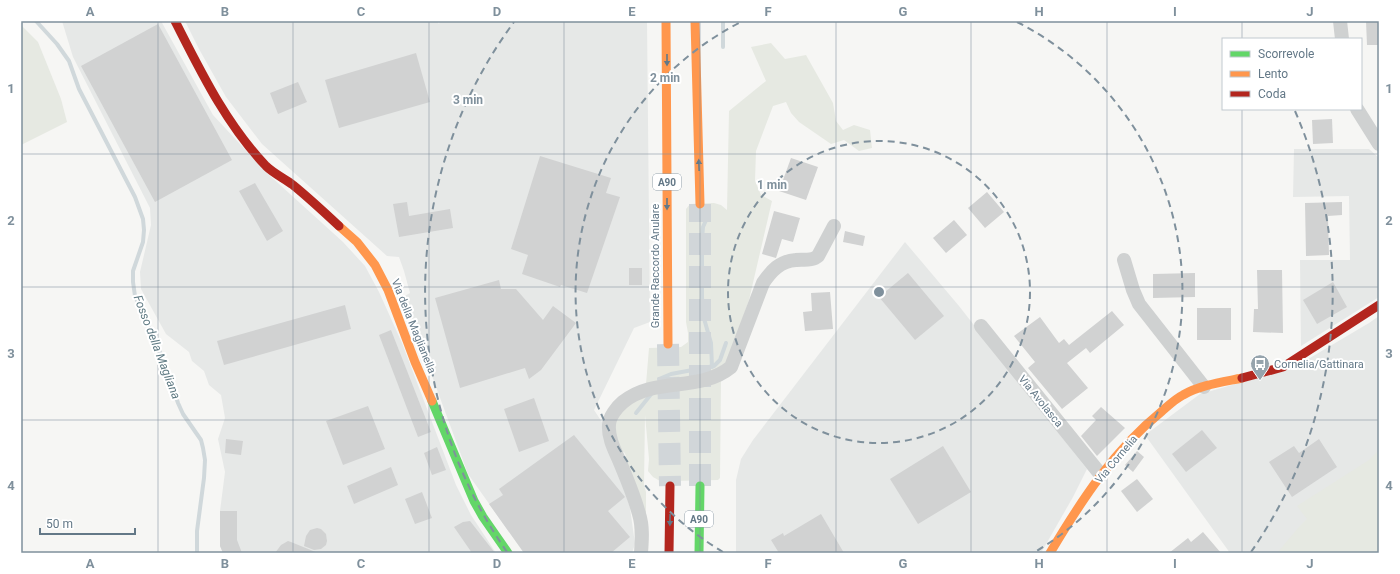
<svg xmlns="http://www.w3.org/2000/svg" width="1400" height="574" font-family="Roboto,sans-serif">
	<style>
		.built { fill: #e6e8e7 }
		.green { fill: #e6e9e2 }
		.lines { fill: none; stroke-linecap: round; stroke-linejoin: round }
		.stream { stroke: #d0d8db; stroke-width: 4 }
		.building { fill: #d1d2d2 }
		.highway-tunnel { stroke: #d1d6d9; stroke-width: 22; stroke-dasharray: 22 11; stroke-linecap: butt }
		.street { stroke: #cfd1d1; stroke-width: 14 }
		.fast { stroke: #63d668; stroke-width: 9 }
		.slow { stroke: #ff974d; stroke-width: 9 }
		.jam { stroke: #b3261e; stroke-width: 9 }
		.oneway { fill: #637887 }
		.grid { fill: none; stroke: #7f909c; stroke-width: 1; stroke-opacity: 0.55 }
		.ring { fill: none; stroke: #7f909c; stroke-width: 2; stroke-dasharray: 7 5 }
		.labels { text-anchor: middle; stroke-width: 4; stroke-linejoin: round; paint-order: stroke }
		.shield { fill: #fff; stroke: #92a0ab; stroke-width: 1 }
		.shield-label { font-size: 10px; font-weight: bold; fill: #637887 }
		.street-label { font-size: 11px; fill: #637887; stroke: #fff }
		.poi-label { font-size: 11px; fill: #637887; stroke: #fff; text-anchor: start }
		.water-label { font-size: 12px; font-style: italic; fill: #5f7a83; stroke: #fff }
		.centre { fill: #7f909c; stroke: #fff; stroke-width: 2 }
		.ring-label { font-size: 12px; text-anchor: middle; font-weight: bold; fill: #7f909c; stroke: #fff; stroke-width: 4; stroke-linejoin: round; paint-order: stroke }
		.neatline { fill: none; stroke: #7f909c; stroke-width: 1.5 }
		.grid-label { font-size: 13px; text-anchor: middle; font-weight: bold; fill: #7f909c }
	</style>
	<rect width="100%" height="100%" fill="#f6f6f4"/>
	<g class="built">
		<polygon points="62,21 161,21 213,115 268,174 343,242 365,266 379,292 402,343 456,485 471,515 496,553 223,553 220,546 220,511 225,472 218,439 225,418 221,395 209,385 204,371 192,361 189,352 166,334 141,289 140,272 151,225 150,208 73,57"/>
		<polygon points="185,21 437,21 439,24 440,21 647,21 650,322 634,328 594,410 604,425 630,508 635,544 632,553 524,553 468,474 403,297 410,293 404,271 399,257 387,256 262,144 226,97 199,49"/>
		<polygon points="1294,149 1369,149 1379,158 1379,297 1301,346 1300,260 1350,260 1349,196 1293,197"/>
		<polygon points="905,242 959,306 1087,469 1073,497 1041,553 736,553 736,480 741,459 753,440"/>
		<polygon points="1379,316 1379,553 1230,553 1145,435 1200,394 1293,368 1369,323"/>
	</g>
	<g class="green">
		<polygon points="21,25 38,42 61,99 67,122 21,145"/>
		<polygon points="771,43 785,59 806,55 833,103 836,121 843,130 854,125 870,130 872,148 859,151 844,140 831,144 799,122 791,113 786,102 773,106 756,151 755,181 761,195 772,201 749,300 728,361 711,373 646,384 649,348 681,347 688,342 688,333 686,322 686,209 690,204 714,203 721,205 727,210 729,111 766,81 751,47"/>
		<polygon points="721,380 720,478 718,480 671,481 660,481 653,477 648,471 649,459 645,415 644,485 646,492 646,517 624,458 626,456 624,452 622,453 613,426 626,404 636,398"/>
		<polygon points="1379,450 1379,553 1277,553 1299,527 1307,519 1297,506 1369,460"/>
	</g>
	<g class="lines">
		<g class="stream">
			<polyline points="36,21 57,44 69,61 79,89 135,197 143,219 144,230 143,242 133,271 133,282 135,296 164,361 178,403 183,414 201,440 203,448 205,460 204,478 197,531 197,553"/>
			<polyline points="723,21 723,47"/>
			<polyline points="707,218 703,227 702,239 702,297 703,315 711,343 712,367"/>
			<polyline points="659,379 671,374 714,366 720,360 726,343"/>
			<polyline points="636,413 652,393"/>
		</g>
	</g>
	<g class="building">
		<polygon points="1366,21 1379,21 1379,45 1367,45"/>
		<polygon points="158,24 232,160 155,202 81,66"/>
		<polygon points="416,53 430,102 339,128 325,80"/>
		<polygon points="298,82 307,102 278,114 270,93"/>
		<polygon points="1332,119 1333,143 1313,144 1312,120"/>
		<polygon points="540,156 611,178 606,193 620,197 587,293 561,285 560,287 522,274 528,255 511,249"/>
		<polygon points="791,158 818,167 806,200 779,191"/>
		<polygon points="255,183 283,231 267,241 239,191"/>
		<polygon points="987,192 1004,212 985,228 968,208"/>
		<polygon points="407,202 409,216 450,209 453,228 399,237 393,204"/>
		<polygon points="1342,202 1342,215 1328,216 1329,255 1306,256 1305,203"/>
		<polygon points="774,211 800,218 793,242 782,239 776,258 762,254"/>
		<polygon points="954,220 967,235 946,253 933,238"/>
		<polygon points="845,231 865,236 863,246 843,242"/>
		<rect x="629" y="268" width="13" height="17"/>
		<polygon points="1257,270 1282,270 1283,333 1253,332 1254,309 1258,309"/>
		<polygon points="908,273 944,316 915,340 879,297"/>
		<polygon points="1195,273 1195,297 1153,298 1153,274"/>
		<polygon points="499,280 501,289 516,289 543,320 553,306 576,323 541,370 529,379 525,368 460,388 435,298"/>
		<polygon points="1333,282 1347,307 1317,324 1303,300"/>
		<polygon points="830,292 833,329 805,331 803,312 812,311 811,293"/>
		<polygon points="345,305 351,329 224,365 217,341"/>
		<rect x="1197" y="308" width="34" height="32"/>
		<polygon points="1112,311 1124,325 1090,353 1086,348 1067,363 1088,388 1062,409 1028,368 1035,362 1014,336 1040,317 1059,343 1064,339 1069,345"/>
		<polygon points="391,330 431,432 418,437 379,335"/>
		<polygon points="534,398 549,441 519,452 504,409"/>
		<polygon points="368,406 385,449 343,465 326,421"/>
		<polygon points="1101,407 1125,428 1097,456 1081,436 1096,420 1092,416"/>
		<polygon points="1202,430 1217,448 1186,472 1172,454"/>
		<polygon points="574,435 625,497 608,511 630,537 611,553 524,553 489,504 503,495 499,489"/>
		<polygon points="226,439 243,441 241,455 225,453"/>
		<polygon points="1319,439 1337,467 1292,497 1269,462 1294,446 1299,453"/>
		<polygon points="943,446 971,492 918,524 890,479"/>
		<polygon points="437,447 446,470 432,475 424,453"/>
		<polygon points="1137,451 1144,457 1133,472 1125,465"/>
		<polygon points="391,467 398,485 354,504 347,486"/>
		<polygon points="1137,479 1153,499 1137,512 1121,491"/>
		<polygon points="422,492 432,518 415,524 405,499"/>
		<polygon points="220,511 237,511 237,540 242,553 223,553 220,546"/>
		<polygon points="821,514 844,553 779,553 771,540 783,533 784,536"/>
		<polygon points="470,521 495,553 472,553 454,527 463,522"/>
		<polygon points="317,528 321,529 326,534 327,541 326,545 321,549 314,550 304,546 306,536 310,530"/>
		<polygon points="1203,532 1221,553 1169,553 1188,538 1191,542"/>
		<polygon points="288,541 291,542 318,553 275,553 281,545"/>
	</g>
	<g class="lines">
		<g class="highway-tunnel">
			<polyline points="668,344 670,486"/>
			<polyline points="700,486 700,204"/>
		</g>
		<g class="street">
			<polyline points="1340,21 1342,39"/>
			<polyline points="1357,109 1379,144"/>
			<polyline points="1124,260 1133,290 1139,304 1204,387"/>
			<polyline points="981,326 1101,475"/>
			<path d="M641,553C642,540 643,526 639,514C634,495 626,477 619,460C614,449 608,437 609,425C609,417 617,407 623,402C655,376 699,393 731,367L763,283C771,271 780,261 796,260C802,259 809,261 815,258L818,256L834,226"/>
		</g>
		<g class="fast">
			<polyline points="432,401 474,501 483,517 508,553"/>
			<polyline points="699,553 700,486"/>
		</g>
		<g class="slow">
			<polyline points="666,21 668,344"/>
			<polyline points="695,21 700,204"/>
			<polyline points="339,226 357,242 375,265 388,290 415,362 432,401"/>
			<path d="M1050,553C1081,501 1114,450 1161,412C1168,406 1175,399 1183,395C1200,385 1223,382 1242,378"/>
		</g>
		<g class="jam">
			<path d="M175,21C201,72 226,124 266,166C273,173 285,179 293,185C309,198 324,212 339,226"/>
			<polyline points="1242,378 1283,367 1379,305"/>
			<polyline points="669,553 670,486"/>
		</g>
	</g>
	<defs><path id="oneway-solid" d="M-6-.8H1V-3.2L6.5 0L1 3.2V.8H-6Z"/></defs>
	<g class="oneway">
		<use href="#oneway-solid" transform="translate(667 60) rotate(90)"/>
		<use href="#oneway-solid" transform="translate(699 165) rotate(-92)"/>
		<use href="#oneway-solid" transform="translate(667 204) rotate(90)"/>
		<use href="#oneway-solid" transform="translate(670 520) rotate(91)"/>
	</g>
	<path class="grid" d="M158,21V553M293,21V553M429,21V553M564,21V553M700,21V553M836,21V553M971,21V553M1107,21V553M1242,21V39M1242,109V553M21,154H1379M21,287H1379M21,420H1379"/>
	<g class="ring">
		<circle cx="879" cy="292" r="151"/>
		<path d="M723 552A303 303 0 0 1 741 22M1017 22A303 303 0 0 1 1035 552"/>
		<path d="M507 552A454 454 0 0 1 514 22M1295 111A454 454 0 0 1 1251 552"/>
	</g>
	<defs>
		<g id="bus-pin" transform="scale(1)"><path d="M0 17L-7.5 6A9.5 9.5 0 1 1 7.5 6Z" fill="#96a4ad" stroke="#fff"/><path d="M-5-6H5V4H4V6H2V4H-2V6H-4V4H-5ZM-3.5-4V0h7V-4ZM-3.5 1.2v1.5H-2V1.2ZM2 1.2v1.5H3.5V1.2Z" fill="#fff"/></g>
	</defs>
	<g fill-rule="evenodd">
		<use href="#bus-pin" x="1260" y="364"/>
	</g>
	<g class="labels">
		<g class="shield">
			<rect x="653" y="174" width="28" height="16" rx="3"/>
			<rect x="685" y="511" width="28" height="16" rx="3"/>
		</g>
		<g class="shield-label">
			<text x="667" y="186">A90</text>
			<text x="699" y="523">A90</text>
		</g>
		<g class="street-label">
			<text transform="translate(655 266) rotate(-90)" y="4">Grande Raccordo Anulare</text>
			<text transform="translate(414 326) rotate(68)" y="4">Via della Maglianella</text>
			<text transform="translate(1041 401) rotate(51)" y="4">Via Avolasca</text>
			<text transform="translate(1116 459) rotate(-50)" y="4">Via Cornelia</text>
		</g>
		<g class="poi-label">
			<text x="1274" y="368">Cornelia/Gattinara</text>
		</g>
		<g class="water-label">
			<text transform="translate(157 347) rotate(69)" y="4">Fosso della Magliana</text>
		</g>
	</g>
	<circle cx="879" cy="292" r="6" class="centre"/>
	<g class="ring-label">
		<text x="665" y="82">2 min</text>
		<text x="468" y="104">3 min</text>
		<text x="772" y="189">1 min</text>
	</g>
	<rect width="1400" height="574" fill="none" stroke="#ffffff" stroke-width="44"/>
	<rect x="1222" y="38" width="140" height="72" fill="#ffffff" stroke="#c1c9cf"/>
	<rect x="1230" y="51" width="20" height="6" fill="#63d668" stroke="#c1c9cf"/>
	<text x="1258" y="58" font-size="12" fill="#637887">Scorrevole</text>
	<rect x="1230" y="71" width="20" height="6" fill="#ff974d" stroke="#c1c9cf"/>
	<text x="1258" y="78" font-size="12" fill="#637887">Lento</text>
	<rect x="1230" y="91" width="20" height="6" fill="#b3261e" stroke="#c1c9cf"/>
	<text x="1258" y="98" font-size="12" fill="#637887">Coda</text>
	<path d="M40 528v6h95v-6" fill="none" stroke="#637887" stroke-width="2"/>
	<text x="46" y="528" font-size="12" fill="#637887" stroke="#ffffff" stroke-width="3" paint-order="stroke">50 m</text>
	<rect x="22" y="22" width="1356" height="530" class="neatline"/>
	<g class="grid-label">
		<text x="90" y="16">A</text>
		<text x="225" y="16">B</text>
		<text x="361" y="16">C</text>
		<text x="497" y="16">D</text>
		<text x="632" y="16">E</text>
		<text x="768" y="16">F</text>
		<text x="903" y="16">G</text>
		<text x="1039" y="16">H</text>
		<text x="1175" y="16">I</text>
		<text x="1310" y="16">J</text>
		<text x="11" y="93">1</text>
		<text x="1389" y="93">1</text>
		<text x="11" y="225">2</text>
		<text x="1389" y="225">2</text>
		<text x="11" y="358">3</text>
		<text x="1389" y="358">3</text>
		<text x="11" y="490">4</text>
		<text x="1389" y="490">4</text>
		<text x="90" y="568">A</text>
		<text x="225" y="568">B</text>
		<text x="361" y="568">C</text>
		<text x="497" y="568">D</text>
		<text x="632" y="568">E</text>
		<text x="768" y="568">F</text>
		<text x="903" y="568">G</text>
		<text x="1039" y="568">H</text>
		<text x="1175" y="568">I</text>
		<text x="1310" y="568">J</text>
	</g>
</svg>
